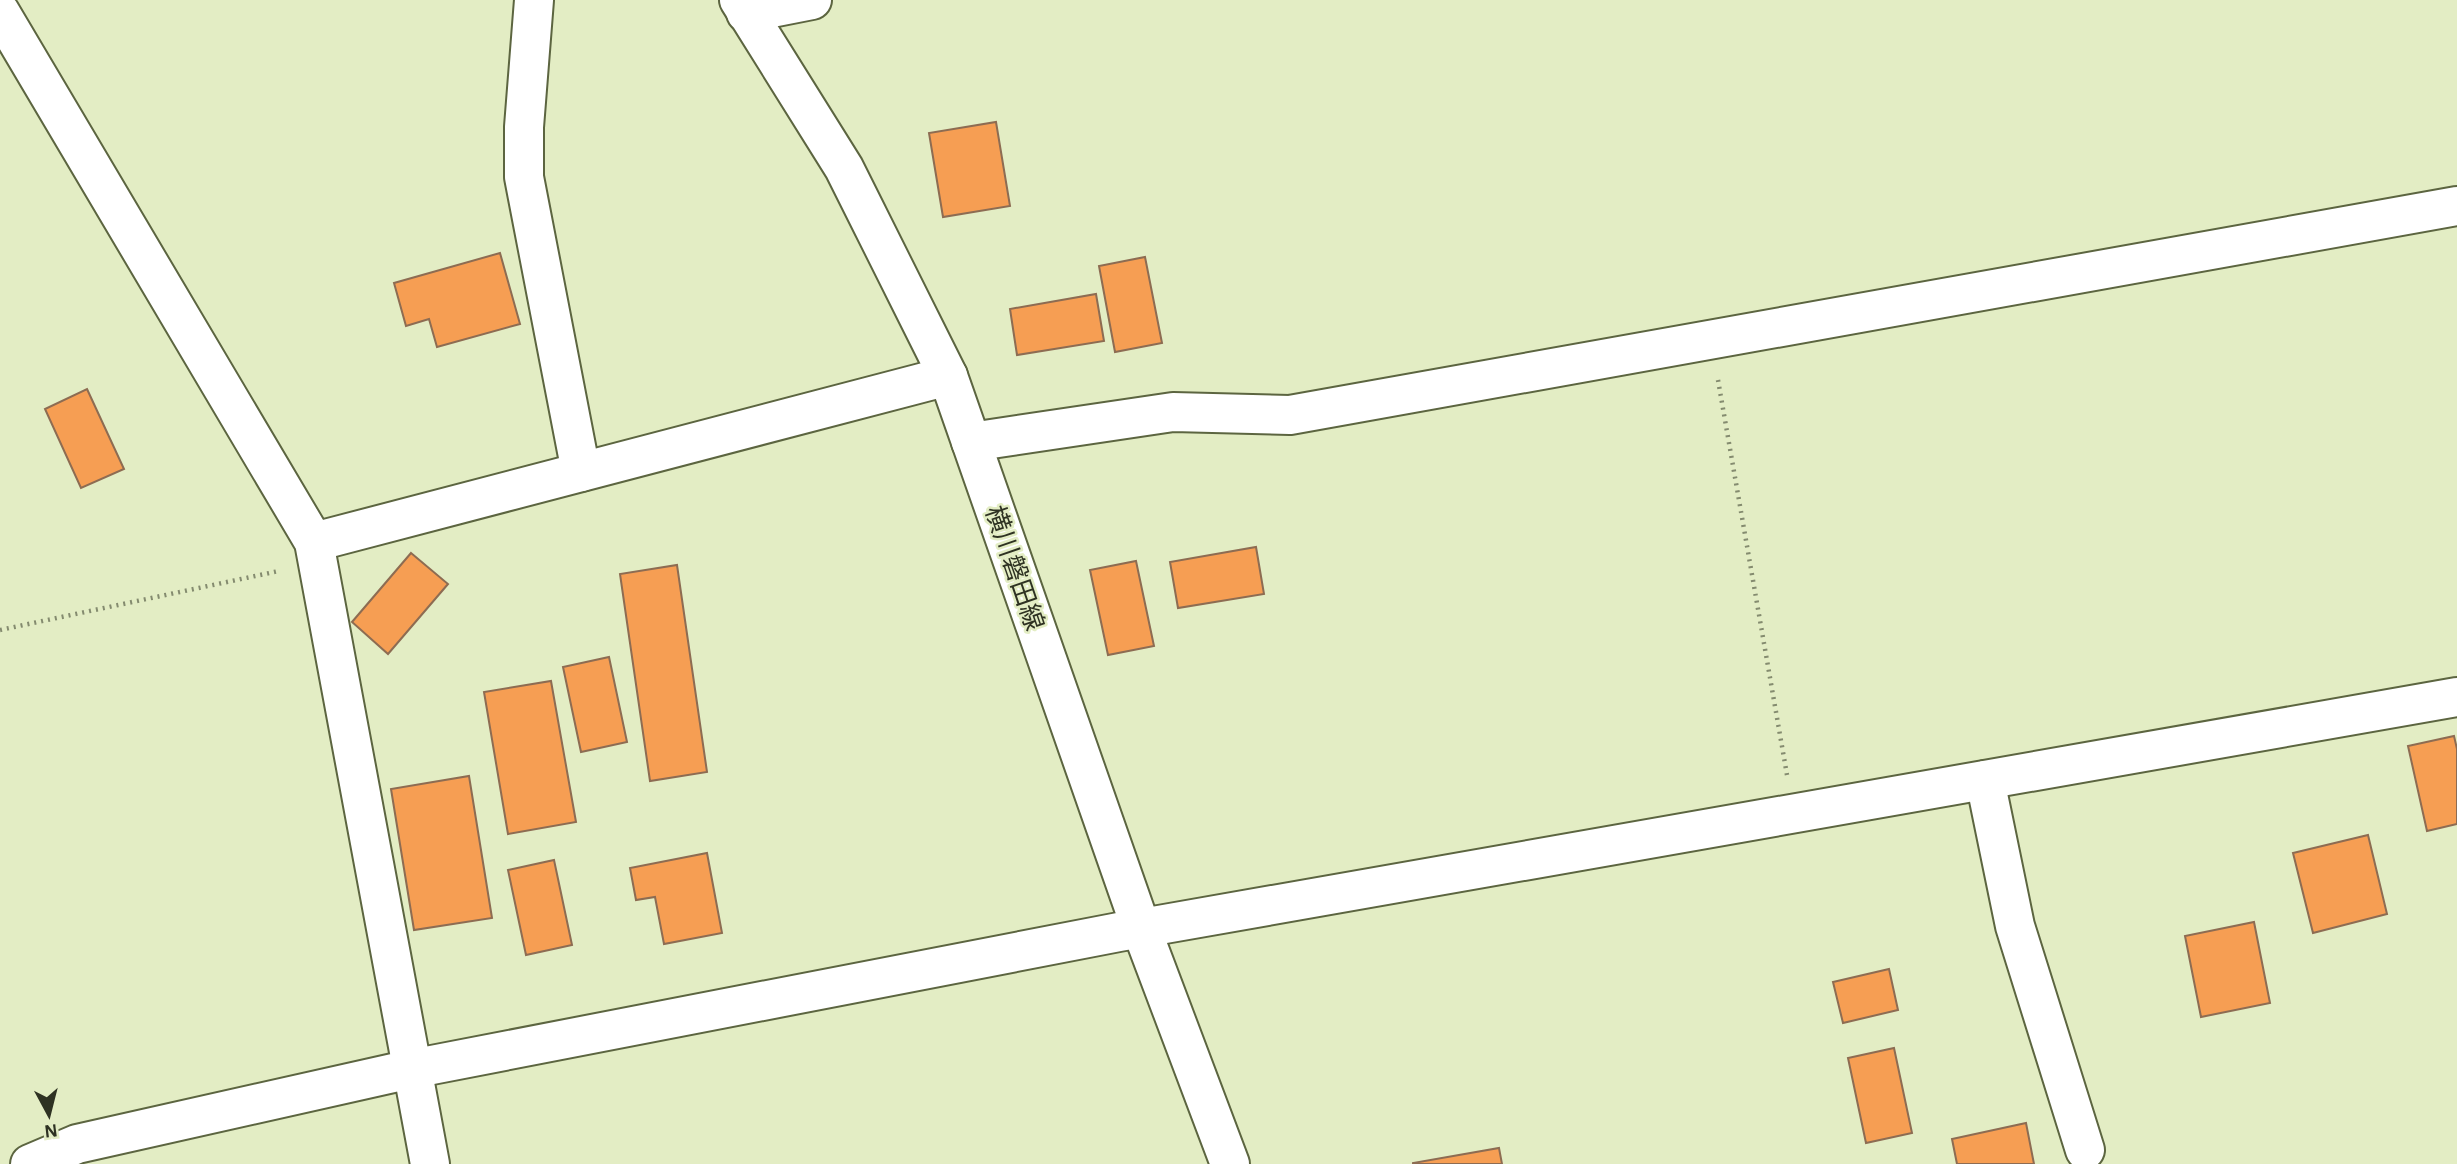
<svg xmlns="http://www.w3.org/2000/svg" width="2457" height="1164" font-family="'Alegreya Sans','Noto Sans JP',sans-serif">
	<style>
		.building { fill: #f69e53; stroke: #8d6c52; stroke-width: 2 }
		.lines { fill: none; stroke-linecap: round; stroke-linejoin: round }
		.minor-casing { stroke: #5c6540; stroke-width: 42 }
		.major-casing { stroke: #5c6540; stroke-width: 42 }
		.path { stroke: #848b6f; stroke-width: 4.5; stroke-dasharray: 2 5; stroke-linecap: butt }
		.minor { stroke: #fff; stroke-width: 38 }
		.major { stroke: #fff; stroke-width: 38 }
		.labels { text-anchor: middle; stroke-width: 5; stroke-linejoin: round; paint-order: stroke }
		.street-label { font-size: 26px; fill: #2e3222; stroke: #e3edc4 }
	</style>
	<rect width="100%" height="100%" fill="#e3edc4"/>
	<g class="building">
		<polygon points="996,122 1010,206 943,217 929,133"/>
		<polygon points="500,253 520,324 437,347 429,319 406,326 394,283"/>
		<polygon points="1145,257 1162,343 1115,352 1099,266"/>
		<polygon points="1096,294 1104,341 1017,355 1010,309"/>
		<polygon points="87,389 124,469 81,488 45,409"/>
		<polygon points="1256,547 1264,594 1178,608 1170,562"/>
		<polygon points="411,553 448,584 388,654 352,622"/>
		<polygon points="1136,561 1154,646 1108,655 1090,570"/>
		<polygon points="677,565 707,772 650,781 620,574"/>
		<polygon points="609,657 627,742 581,752 563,667"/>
		<polygon points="551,681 576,822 508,834 484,692"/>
		<polygon points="2454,736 2457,749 2457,824 2427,831 2408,746"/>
		<polygon points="469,776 492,918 414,930 391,789"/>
		<polygon points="2368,835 2387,914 2313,933 2293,853"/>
		<polygon points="707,853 722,933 664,944 655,897 636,900 630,868"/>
		<polygon points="554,860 572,945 526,955 508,870"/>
		<polygon points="2254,922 2270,1003 2201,1017 2185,936"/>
		<polygon points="1889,969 1898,1010 1843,1023 1833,982"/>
		<polygon points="1894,1048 1912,1133 1866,1143 1848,1058"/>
		<polygon points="2026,1123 2034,1164 1957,1164 1952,1139"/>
		<polygon points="1499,1148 1502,1164 1413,1164 1413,1163"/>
	</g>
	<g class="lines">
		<g class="minor-casing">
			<g id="minor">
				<polyline points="534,0 524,127 524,177 581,472"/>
				<polyline points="0,12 314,542 430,1164"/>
				<polyline points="746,13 812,0"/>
				<polyline points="971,442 1173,412 1290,415 2457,206"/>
				<polyline points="314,542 948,376"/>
				<polyline points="1985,780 2015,926 2085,1150"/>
				<polyline points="30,1164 77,1144 411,1069 1119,932 2457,697"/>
			</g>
		</g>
		<g class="major-casing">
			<polyline id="major" points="739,0 844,168 948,376 1141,928 1230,1164"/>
		</g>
		<g class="path">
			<polyline points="1718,380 1787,775"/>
			<polyline points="0,630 279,571"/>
		</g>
		<use href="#minor" class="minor"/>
		<use href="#major" class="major"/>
	</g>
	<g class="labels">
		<g class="street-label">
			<text transform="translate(1015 568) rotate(71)" y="9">横川磐田線</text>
		</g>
	</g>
	<g transform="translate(49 1115) rotate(173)" stroke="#e3edc4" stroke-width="5" paint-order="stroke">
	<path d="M0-5L12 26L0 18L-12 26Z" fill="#2e3222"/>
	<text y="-10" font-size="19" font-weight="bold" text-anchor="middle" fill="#2e3222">N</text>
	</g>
</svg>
